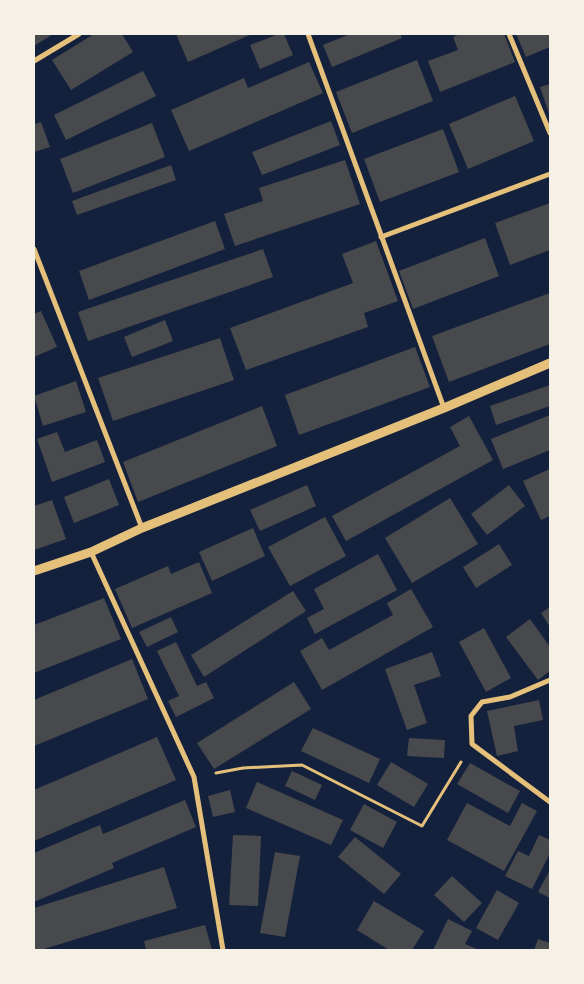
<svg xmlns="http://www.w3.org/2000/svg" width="584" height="984" font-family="'Noto Sans',sans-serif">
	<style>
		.building { fill: #48494c }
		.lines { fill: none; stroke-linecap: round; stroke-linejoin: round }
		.path { stroke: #e5c07b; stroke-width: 3 }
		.minor { stroke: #e5c07b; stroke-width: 5 }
		.tertiary { stroke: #e5c07b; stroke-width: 9 }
	</style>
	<rect width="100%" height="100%" fill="#14213d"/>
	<g class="building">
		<polygon points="34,34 53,34 34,46"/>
		<polygon points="94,34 122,34 133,52 71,90 52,60"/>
		<polygon points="176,34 252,34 188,62"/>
		<polygon points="279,34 284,34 293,55 260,69 250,45"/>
		<polygon points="350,34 400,34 402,38 332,67 323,45"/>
		<polygon points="460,34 504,34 515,62 440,92 428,61 458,50 453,37"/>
		<polygon points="516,34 550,34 550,47 526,57"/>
		<polygon points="417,60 433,101 352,133 336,92"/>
		<polygon points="309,62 323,93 189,151 171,110 244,78 248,88"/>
		<polygon points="143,71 156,96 66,140 54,115"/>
		<polygon points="550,84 550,116 540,87"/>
		<polygon points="515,96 534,141 468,169 449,124"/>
		<polygon points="331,121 340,145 262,175 252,152"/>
		<polygon points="41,122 50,147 34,152 34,124"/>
		<polygon points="152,123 165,157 73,193 60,159"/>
		<polygon points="443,129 459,172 380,202 364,159"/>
		<polygon points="345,160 360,204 235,246 224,214 263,201 259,188"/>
		<polygon points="171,165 176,180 77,215 72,201"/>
		<polygon points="550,203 550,250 510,265 495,223"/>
		<polygon points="215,221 225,249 89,300 79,271"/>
		<polygon points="485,238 499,276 413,309 399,271"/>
		<polygon points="376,241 398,301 364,313 368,327 246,370 230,328 353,283 342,254"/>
		<polygon points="263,249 273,277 88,341 78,312"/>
		<polygon points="550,293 550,344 449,382 432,336"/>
		<polygon points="41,311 57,347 34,357 34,314"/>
		<polygon points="165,320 173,341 132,357 124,337"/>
		<polygon points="220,338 234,380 113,421 98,378"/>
		<polygon points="415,347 430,387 299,435 285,395"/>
		<polygon points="76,381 86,412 43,426 34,396"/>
		<polygon points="550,385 550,406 496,425 490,406"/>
		<polygon points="262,406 277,446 138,502 123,462"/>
		<polygon points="550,415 550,450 503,469 491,439"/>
		<polygon points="469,416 493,460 346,541 332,516 460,446 450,427"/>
		<polygon points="57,432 65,452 97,440 105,462 52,482 37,439"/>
		<polygon points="550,469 550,516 541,520 523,481"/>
		<polygon points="109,479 119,505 74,523 64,497"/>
		<polygon points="307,485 316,506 260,531 250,510"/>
		<polygon points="509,485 525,506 487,535 471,514"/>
		<polygon points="450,498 478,544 412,583 385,538"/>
		<polygon points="52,500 66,539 34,550 34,506"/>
		<polygon points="325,517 346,556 290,586 268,547"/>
		<polygon points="253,528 265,556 212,581 199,552"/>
		<polygon points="499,544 512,565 476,588 463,567"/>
		<polygon points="378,554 397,590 315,634 307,618 324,609 314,589"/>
		<polygon points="199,562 212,593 132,628 115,589 168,566 171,574"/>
		<polygon points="411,589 433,627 322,690 300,651 322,638 329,650 393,615 387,603"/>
		<polygon points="293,591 306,611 204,677 191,655"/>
		<polygon points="104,598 121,639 34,673 34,625"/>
		<polygon points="550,607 550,627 541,613"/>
		<polygon points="171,617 178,632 147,647 139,632"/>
		<polygon points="530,619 550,647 550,671 538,680 506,637"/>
		<polygon points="484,628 511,678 486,692 459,642"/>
		<polygon points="176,642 197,686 206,682 214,698 176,717 168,701 179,696 157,651"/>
		<polygon points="432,652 441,676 414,685 427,723 407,730 385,669"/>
		<polygon points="132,659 148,699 34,746 34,700"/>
		<polygon points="294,682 311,709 214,769 197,743"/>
		<polygon points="539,700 543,720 514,726 518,751 497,756 487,711"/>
		<polygon points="313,728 380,759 369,783 301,751"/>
		<polygon points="157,737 176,780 34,841 34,790"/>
		<polygon points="409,738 445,740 444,758 407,756"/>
		<polygon points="391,762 428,784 414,807 377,785"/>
		<polygon points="470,763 520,791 508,813 457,784"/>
		<polygon points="292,771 322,785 315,800 285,786"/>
		<polygon points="257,782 343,820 331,845 246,808"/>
		<polygon points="230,790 235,812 213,817 208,796"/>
		<polygon points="185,800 196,827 112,863 114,868 34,902 34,853 100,825 103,834"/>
		<polygon points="467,803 510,826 522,803 537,811 504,871 447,840"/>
		<polygon points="364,804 397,822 383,848 350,830"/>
		<polygon points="233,835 261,836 258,906 229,905"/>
		<polygon points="539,835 550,840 550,853 532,889 505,876 518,851 529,856"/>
		<polygon points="355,837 401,874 384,894 338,857"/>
		<polygon points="275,852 300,856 285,937 260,933"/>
		<polygon points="164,867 177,908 41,950 34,950 34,908"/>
		<polygon points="550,870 550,898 538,892"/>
		<polygon points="452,876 482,903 464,922 434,895"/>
		<polygon points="497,890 519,903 498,940 476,928"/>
		<polygon points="374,901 424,931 412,950 389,950 357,930"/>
		<polygon points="448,919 472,931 465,944 479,950 433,950"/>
		<polygon points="205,925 212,950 146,950 144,941"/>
		<polygon points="538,939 550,943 550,950 534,950"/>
	</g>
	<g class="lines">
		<polyline class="path" points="216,773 243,768 302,765 422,826 461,762"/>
		<g class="minor">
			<polyline points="308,34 444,408"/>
			<polyline points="509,34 550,133"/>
			<polyline points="34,61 79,34"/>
			<polyline points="381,237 550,174"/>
			<polyline points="34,249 142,528"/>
			<polyline points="91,552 194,777 223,950"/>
			<polyline points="550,680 510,697 482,702 471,716 472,744 550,802"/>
		</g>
		<polyline class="tertiary" points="34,571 91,552 142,528 444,408 550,363"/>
	</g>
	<rect width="584" height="984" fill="none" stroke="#f6f1e7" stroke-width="70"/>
</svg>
